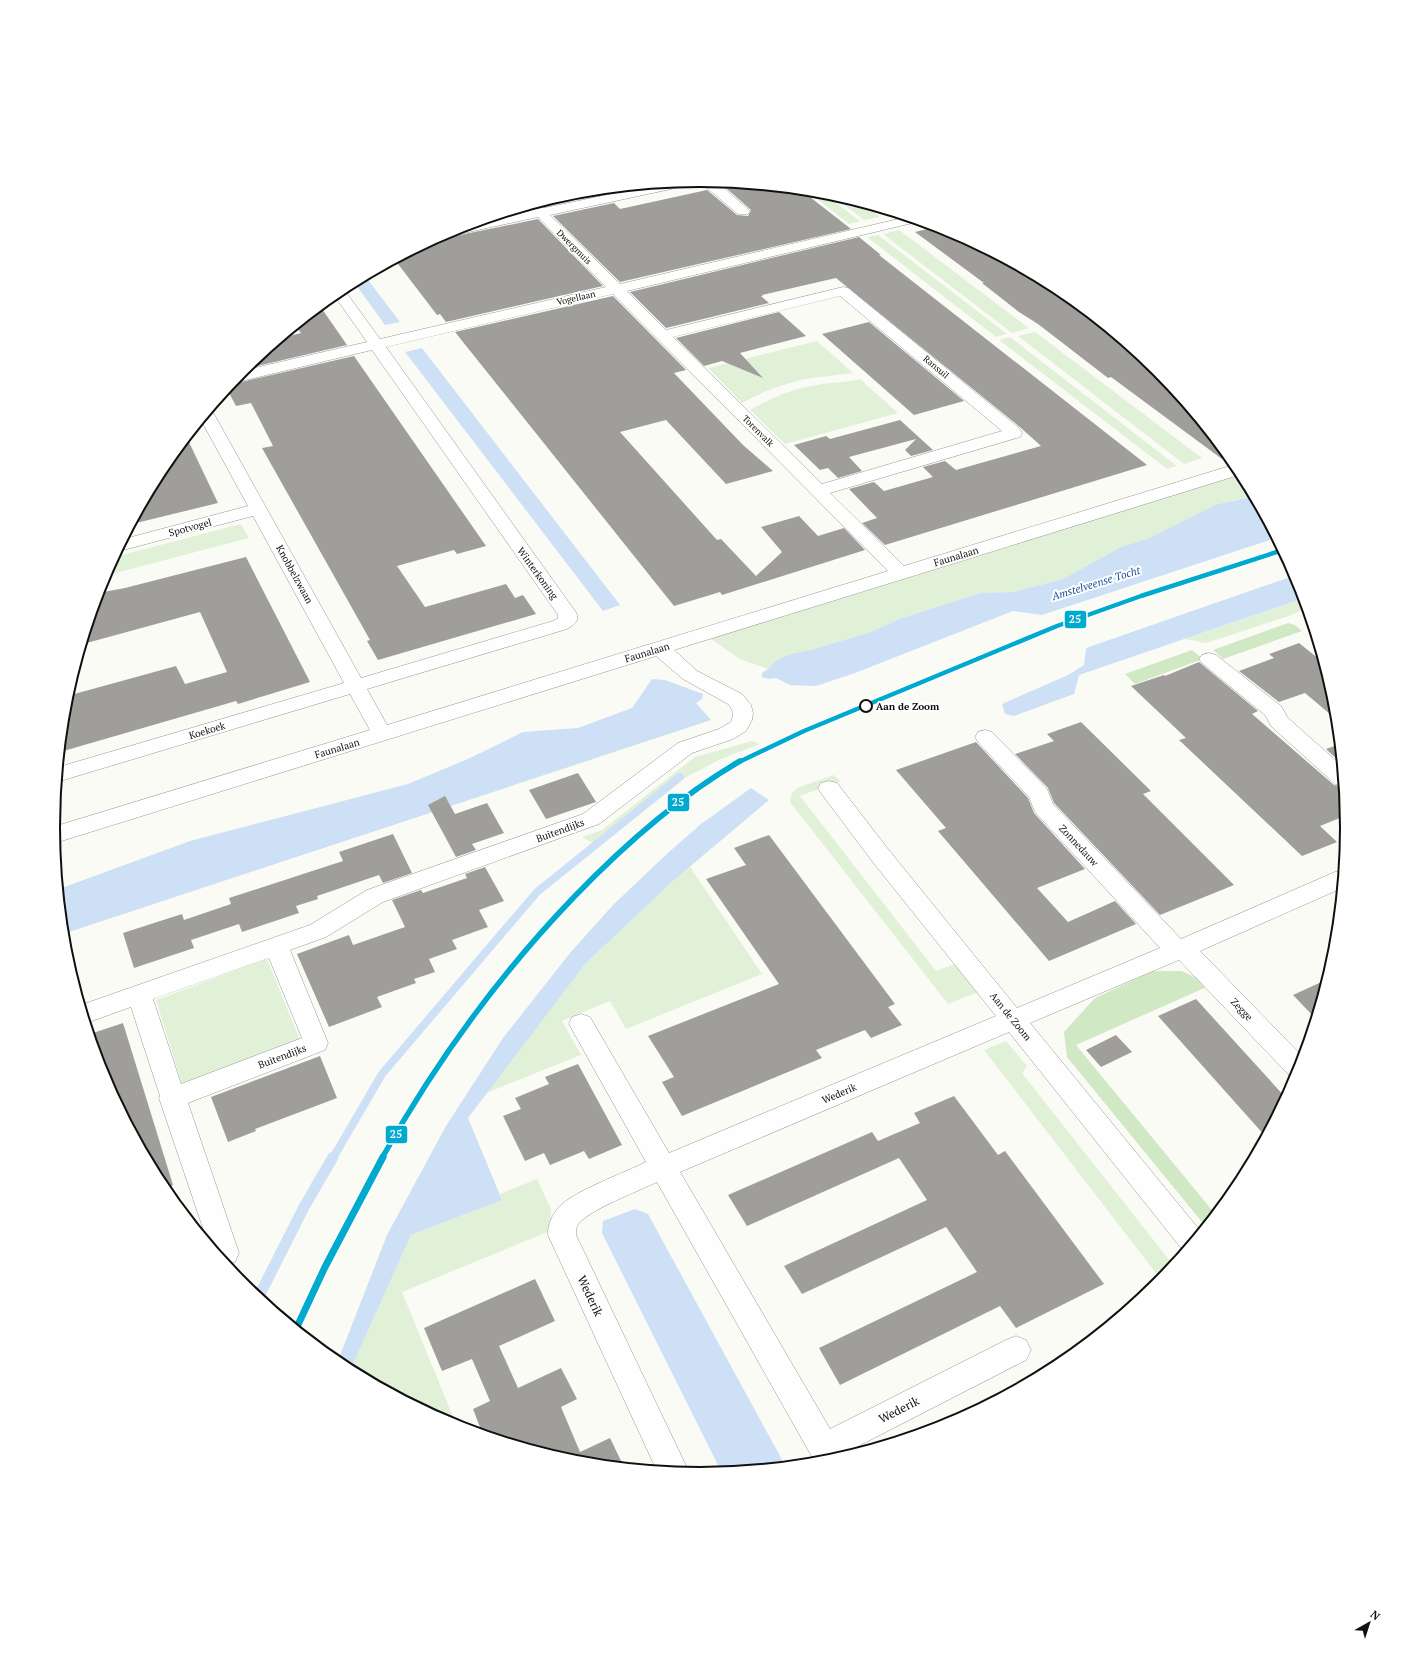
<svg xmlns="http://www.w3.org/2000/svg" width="1401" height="1655" font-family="'PT Serif',serif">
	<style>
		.green { fill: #e1f1d7 }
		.forest { fill: #d1e8c5 }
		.water { fill: #cde0f5 }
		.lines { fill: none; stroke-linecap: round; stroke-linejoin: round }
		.stream-far1 { stroke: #cde0f5; stroke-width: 8 }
		.stream { stroke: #cde0f5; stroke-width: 11 }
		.building { fill: #9f9e9b }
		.minor-casing { stroke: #969694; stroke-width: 1 }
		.minor { fill: #fefefe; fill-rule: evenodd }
		.tram-1-far2-casing { stroke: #fff; stroke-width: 7 }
		.tram-1-far1-casing { stroke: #fff; stroke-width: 8 }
		.tram-1-casing { stroke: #fff; stroke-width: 10 }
		.tram-1-far2 { stroke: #00a9ce; stroke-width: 4.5 }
		.tram-1-far1 { stroke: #00a9ce; stroke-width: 5.5 }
		.tram-1 { stroke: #00a9ce; stroke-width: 7 }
		.stop-dot { fill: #fff; stroke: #101010; stroke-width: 2 }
		.labels { text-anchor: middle; stroke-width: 4; stroke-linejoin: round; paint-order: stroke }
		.far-street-label { font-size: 9px; fill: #101010; stroke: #fff }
		.street-label { font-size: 10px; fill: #101010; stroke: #fff }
		.stop-label { font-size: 10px; font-weight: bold; fill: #101010; stroke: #fff; text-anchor: start }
		.water-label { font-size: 11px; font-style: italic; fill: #1d509d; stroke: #fff }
		.near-street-label { font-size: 12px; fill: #101010; stroke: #fff }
		.rim { fill: none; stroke: #101010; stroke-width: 2 }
		.line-badge { stroke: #fff; stroke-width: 1.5 }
		.badge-label { font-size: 11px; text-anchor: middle; font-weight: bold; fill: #fff }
	</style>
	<rect width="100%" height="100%" fill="#fbfbf6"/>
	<g class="green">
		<polygon points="806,190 821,192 860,221 849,224"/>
		<polygon points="829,193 862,203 880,217 864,220"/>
		<polygon points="899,230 1029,328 1012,333 883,234"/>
		<polygon points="878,235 1007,334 996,337 867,237"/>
		<polygon points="1035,332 1202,458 1184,464 1018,336"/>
		<polygon points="1010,337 1177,466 1167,469 999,340"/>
		<path d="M817,341L853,373C839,375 826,376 812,378C787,382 764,391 742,403L708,368Z"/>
		<path d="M860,379L898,413L785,444L750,410C771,398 794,388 817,385C831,382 846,383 860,379Z"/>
		<polygon points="1239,468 1254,496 1234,500 1147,539 1121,547 1063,579 1013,592 980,593 899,619 871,632 810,650 790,654 774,662 768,669 740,659 705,635"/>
		<polygon points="241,524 249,538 104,576 114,557"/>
		<polygon points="1304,598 1307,608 1286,617 1206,643 1185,639"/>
		<polygon points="752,741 760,744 721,759 679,781 597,845 582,837 602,830 695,757"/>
		<polygon points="834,775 840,781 800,796 936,971 955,964 978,992 948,1004 790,802 792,793 797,788"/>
		<polygon points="690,867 762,974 626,1029 610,1001 562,1021 581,1055 486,1093 586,963 674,880"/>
		<polygon points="267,959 300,1040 182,1084 156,1000"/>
		<polygon points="1006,1041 1027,1066 1022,1073 1174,1266 1162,1281 984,1050"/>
		<polygon points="537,1179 551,1209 550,1231 402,1292 454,1419 446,1422 350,1371 411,1235 502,1200 500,1194"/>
	</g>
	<g class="forest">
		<polygon points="1288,623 1295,625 1302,631 1223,659 1213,650"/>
		<polygon points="1192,650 1203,659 1135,684 1125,674"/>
		<polygon points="1153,971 1182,971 1206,983 1209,986 1076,1045 1216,1215 1206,1227 1067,1057 1064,1032 1095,998"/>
	</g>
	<g class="water">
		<polygon points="365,276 400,322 385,325 354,282"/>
		<polygon points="422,348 620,605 603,611 405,352"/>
		<polygon points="1254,496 1276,538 1042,615 1013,611 855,673 816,686 790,685 776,678 769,679 762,677 762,673 768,669 774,662 790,654 810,650 871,632 899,619 980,593 1013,592 1063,579 1121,547 1147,539 1215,505"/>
		<polygon points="1296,575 1304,598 1079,675 1074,694 1014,716 1005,714 1002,704 1068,675 1084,665 1086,648"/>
		<polygon points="652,679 665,680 703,694 702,699 696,703 711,720 63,934 59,889 190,841 408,784 470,758 523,732 578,728 632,708"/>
		<polygon points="751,788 769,800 674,880 586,963 468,1118 502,1200 411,1235 350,1371 337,1363 387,1235 446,1126 503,1038 570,953 613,905 669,852 701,824"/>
		<polygon points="635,1209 648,1214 786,1467 722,1473 602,1233 603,1221"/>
	</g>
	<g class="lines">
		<polyline class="stream-far1" points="333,1158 382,1074 537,892 680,777"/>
		<polyline class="stream" points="258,1298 304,1207 333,1157"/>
	</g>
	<g class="building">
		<polygon points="739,184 801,190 851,229 620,282 553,216 614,203 620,209 707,190 737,215 748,216 751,210 725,187"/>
		<polygon points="538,219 603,286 446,322 440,314 437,315 395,260 448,232 450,235 455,236"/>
		<polygon points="939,226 948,229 1021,268 1124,341 1159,370 1227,453 1222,459 1111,377 1108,378 1038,324 1019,312 982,283 984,283 915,232"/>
		<polygon points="859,237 881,255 879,255 1147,465 885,545 862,523 877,518 849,489 874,482 884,491 933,477 923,467 945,461 956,470 1041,446 1021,428 836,278 762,295 763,296 761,296 769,303 666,328 630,292"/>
		<polygon points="613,296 686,370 674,373 743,445 773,471 726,484 666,420 620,432 717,540 721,539 756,576 782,552 761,527 799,516 818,536 844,528 865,550 722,595 720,592 674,606 455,332"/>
		<polygon points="320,306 347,345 244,369 281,338 301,333 296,326"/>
		<polygon points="779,312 806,336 740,353 763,378 722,361 704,366 676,338"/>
		<polygon points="869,322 964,401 914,415 822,334"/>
		<polygon points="354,356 486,546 457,554 454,550 397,566 425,607 506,584 515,598 523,595 536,614 378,660 367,641 370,640 262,448 273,446 251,403 236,406 227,389 232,382 237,383"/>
		<polygon points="900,420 933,450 911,456 905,450 916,439 849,457 862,471 838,478 828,468 820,470 794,445 826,436 830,439"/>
		<polygon points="187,438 218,503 132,524 162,468"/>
		<polygon points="246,557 310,682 238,704 236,701 60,752 67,696 176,666 185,684 227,672 200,612 83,644 98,593 125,588"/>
		<polygon points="1299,643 1324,663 1336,701 1337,720 1305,693 1279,702 1239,671 1274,658 1269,654"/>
		<polygon points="1199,662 1258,711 1252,714 1334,785 1344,787 1347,815 1320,826 1337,842 1302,856 1179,740 1186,738 1131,686 1164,675 1165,676"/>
		<polygon points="1081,722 1151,791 1143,794 1234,885 1160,915 1054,803 1048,788 1015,754 1054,741 1047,734"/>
		<polygon points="976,742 1028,798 1034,813 1085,869 1037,888 1068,922 1115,901 1136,924 1049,961 938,831 946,828 896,770"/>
		<polygon points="1340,744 1341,761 1342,764 1326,749"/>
		<polygon points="578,773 596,802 546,819 529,790"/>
		<polygon points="445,796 455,814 487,803 504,833 472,844 476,850 456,857 428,805"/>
		<polygon points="393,834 412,873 383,883 379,875 317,896 318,899 296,906 299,913 242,932 239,924 191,940 194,948 134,968 123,933 182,914 184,920 231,904 229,898 343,861 339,852"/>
		<polygon points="769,835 895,1004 888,1007 902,1025 871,1038 865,1030 816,1050 822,1058 682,1116 662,1082 674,1077 648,1036 779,984 706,879 746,865 734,848"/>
		<polygon points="485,867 504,901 479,910 488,927 452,940 457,949 429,959 435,972 414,979 416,983 377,997 382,1007 329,1027 297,954 349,935 353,945 405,927 392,900 421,890 423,893 467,878 465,874"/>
		<polygon points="1328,979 1321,1002 1316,1019 1293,995"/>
		<polygon points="1196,999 1286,1098 1266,1137 1158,1016"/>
		<polygon points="123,1023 173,1185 164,1189 102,1075 90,1034"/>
		<polygon points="1116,1035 1132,1052 1101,1067 1086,1050"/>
		<polygon points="320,1056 337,1098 255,1129 256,1131 228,1142 211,1097"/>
		<polygon points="578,1064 622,1145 589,1159 584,1151 550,1165 544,1153 525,1161 503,1116 521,1109 515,1098 549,1084 545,1077"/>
		<polygon points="954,1096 998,1155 1005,1151 1104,1284 1016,1328 1000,1306 840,1385 819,1348 977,1272 946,1227 802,1294 784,1266 927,1200 899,1158 747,1226 728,1195 872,1132 878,1141 920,1123 914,1113"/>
		<polygon points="535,1279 555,1321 499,1346 518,1388 561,1368 577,1399 561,1407 580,1452 610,1438 624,1467 574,1463 483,1435 473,1409 490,1401 472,1359 442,1371 424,1328"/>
	</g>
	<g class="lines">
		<g class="minor-casing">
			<g id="minor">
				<polygon points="701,180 716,181 750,211 748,214 738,214 702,184"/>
				<path d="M691,181L690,185L685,186L550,215L620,284L907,217L921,221L627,291L666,330L843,287L848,288L1020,429L1022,433L1020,437L830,493L904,566L1233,465H1236L1242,474L674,650L697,671L742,694L751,705L753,713L752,720L746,731L733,739L692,753L599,824L383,902L326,937L290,950L328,1043L325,1050L188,1103L239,1253L235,1262L226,1265L208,1243L159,1098L160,1096L131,1007L86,1023L81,1005L310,925L367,890L583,814L678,743L719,729L731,722C734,715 733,709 728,704L683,679L656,656L55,843L53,827L370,730L350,694L57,782L59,767L344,683L253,516L127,549L118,550L124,539L248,506L201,420L210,410L214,414L361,678L553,621L558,618V615L372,350L237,382L233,381L241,371L367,342L334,295L343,288L380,339L606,287L538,217L455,235L450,234L449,232L474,223L531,211L527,207L539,203L544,208L655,185ZM613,294L888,571L387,725L367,689L567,629C575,624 581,620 575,611L386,347ZM840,296L1002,431L822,484L673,337ZM269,958L302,1038L181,1084L153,999Z"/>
				<polygon points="1209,653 1216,655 1281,706 1288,718 1342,766 1344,786 1335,784 1272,727 1265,715 1202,663 1199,659 1202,655"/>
				<path d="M985,730L992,732L1047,789L1053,804L1181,939L1335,872L1344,870L1342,888L1200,951L1304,1058L1297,1079L1291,1077L1179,960L1030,1023L1202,1233L1185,1253L1009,1032L680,1172L830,1429L1006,1340L1016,1336L1026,1340L1031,1350L1026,1360L843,1454L845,1457L827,1463L816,1464L657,1182C637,1192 593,1208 579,1223C576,1227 576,1230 576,1235L689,1472V1474L657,1471L548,1235C548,1224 552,1215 559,1207C572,1192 626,1172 646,1162L569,1024L572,1017L581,1014L590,1017L669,1153L996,1016L872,861L821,793L818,788L821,783L829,781L837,783L888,849L1017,1008L1160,948L1035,812L1029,797L978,742L975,737L978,732Z"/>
			</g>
		</g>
		<use href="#minor" class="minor"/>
		<g class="tram-1-far2-casing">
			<polyline id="tram-1-far2" points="739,762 804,731 1057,626 1141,596 1283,550"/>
		</g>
		<g class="tram-1-far1-casing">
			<path id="tram-1-far1" d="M382,1158C435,1063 499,975 574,897C624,845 678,797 740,761"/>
		</g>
		<g class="tram-1-casing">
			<polyline id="tram-1" points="296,1329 325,1267 383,1157"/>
		</g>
		<use href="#tram-1-far2" class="tram-1-far2"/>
		<use href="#tram-1-far1" class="tram-1-far1"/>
		<use href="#tram-1" class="tram-1"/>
	</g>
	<circle class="stop-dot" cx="866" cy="706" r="6"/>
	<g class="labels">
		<g class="far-street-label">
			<text transform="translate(574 247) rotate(45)" y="3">Dwergmuis</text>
			<text transform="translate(576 298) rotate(-13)" y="3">Vogellaan</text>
			<text transform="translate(936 367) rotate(40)" y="3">Ransuil</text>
			<text transform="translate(758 431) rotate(45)" y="3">Torenvalk</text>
		</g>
		<g class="street-label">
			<text transform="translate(190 527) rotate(-15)" y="4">Spotvogel</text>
			<text transform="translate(956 556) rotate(-17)" y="4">Faunalaan</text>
			<text transform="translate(538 573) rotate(54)" y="4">Winterkoning</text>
			<text transform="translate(295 574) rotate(61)" y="4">Knobbelzwaan</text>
			<text transform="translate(647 652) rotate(-17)" y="4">Faunalaan</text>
			<text transform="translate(207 730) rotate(-17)" y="4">Koekoek</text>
			<text transform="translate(337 748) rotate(-17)" y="4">Faunalaan</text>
			<text transform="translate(560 830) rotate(-20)" y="4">Buitendijks</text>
			<text transform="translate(1079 845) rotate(47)" y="4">Zonnedauw</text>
			<text transform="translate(1242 1009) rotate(46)" y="4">Zegge</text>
			<text transform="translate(1011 1016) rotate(51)" y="4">Aan de Zoom</text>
			<text transform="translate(282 1056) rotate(-21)" y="4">Buitendijks</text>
			<text transform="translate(839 1093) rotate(-23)" y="4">Wederik</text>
		</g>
		<g class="stop-label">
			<text x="876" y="710">Aan de Zoom</text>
		</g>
		<g class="water-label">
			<text transform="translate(1096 583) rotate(-17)" y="4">Amstelveense Tocht</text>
		</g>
		<g class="near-street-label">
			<text transform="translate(590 1296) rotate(65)" y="4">Wederik</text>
			<text transform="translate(899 1410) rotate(-27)" y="4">Wederik</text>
		</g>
	</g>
	<path d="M0 0H1401V1655H0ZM60 827a640 640 0 1 1 1280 0a640 640 0 1 1-1280 0Z" fill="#fff" fill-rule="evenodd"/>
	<path class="rim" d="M60 827a640 640 0 1 1 1280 0a640 640 0 1 1-1280 0Z"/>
	<g class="line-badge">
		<rect x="1064" y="610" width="23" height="19" rx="4" fill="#00a9ce"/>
		<rect x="667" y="793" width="23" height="19" rx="4" fill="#00a9ce"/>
		<rect x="385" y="1125" width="23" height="19" rx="4" fill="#00a9ce"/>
	</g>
	<g class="badge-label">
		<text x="1075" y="623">25</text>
		<text x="678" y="806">25</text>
		<text x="396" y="1138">25</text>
	</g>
	<g transform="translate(1369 1623) rotate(39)" stroke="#ffffff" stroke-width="3" paint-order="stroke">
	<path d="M0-3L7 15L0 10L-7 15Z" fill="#101010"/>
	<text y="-6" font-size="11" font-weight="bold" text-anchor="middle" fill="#101010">N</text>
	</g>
</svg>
